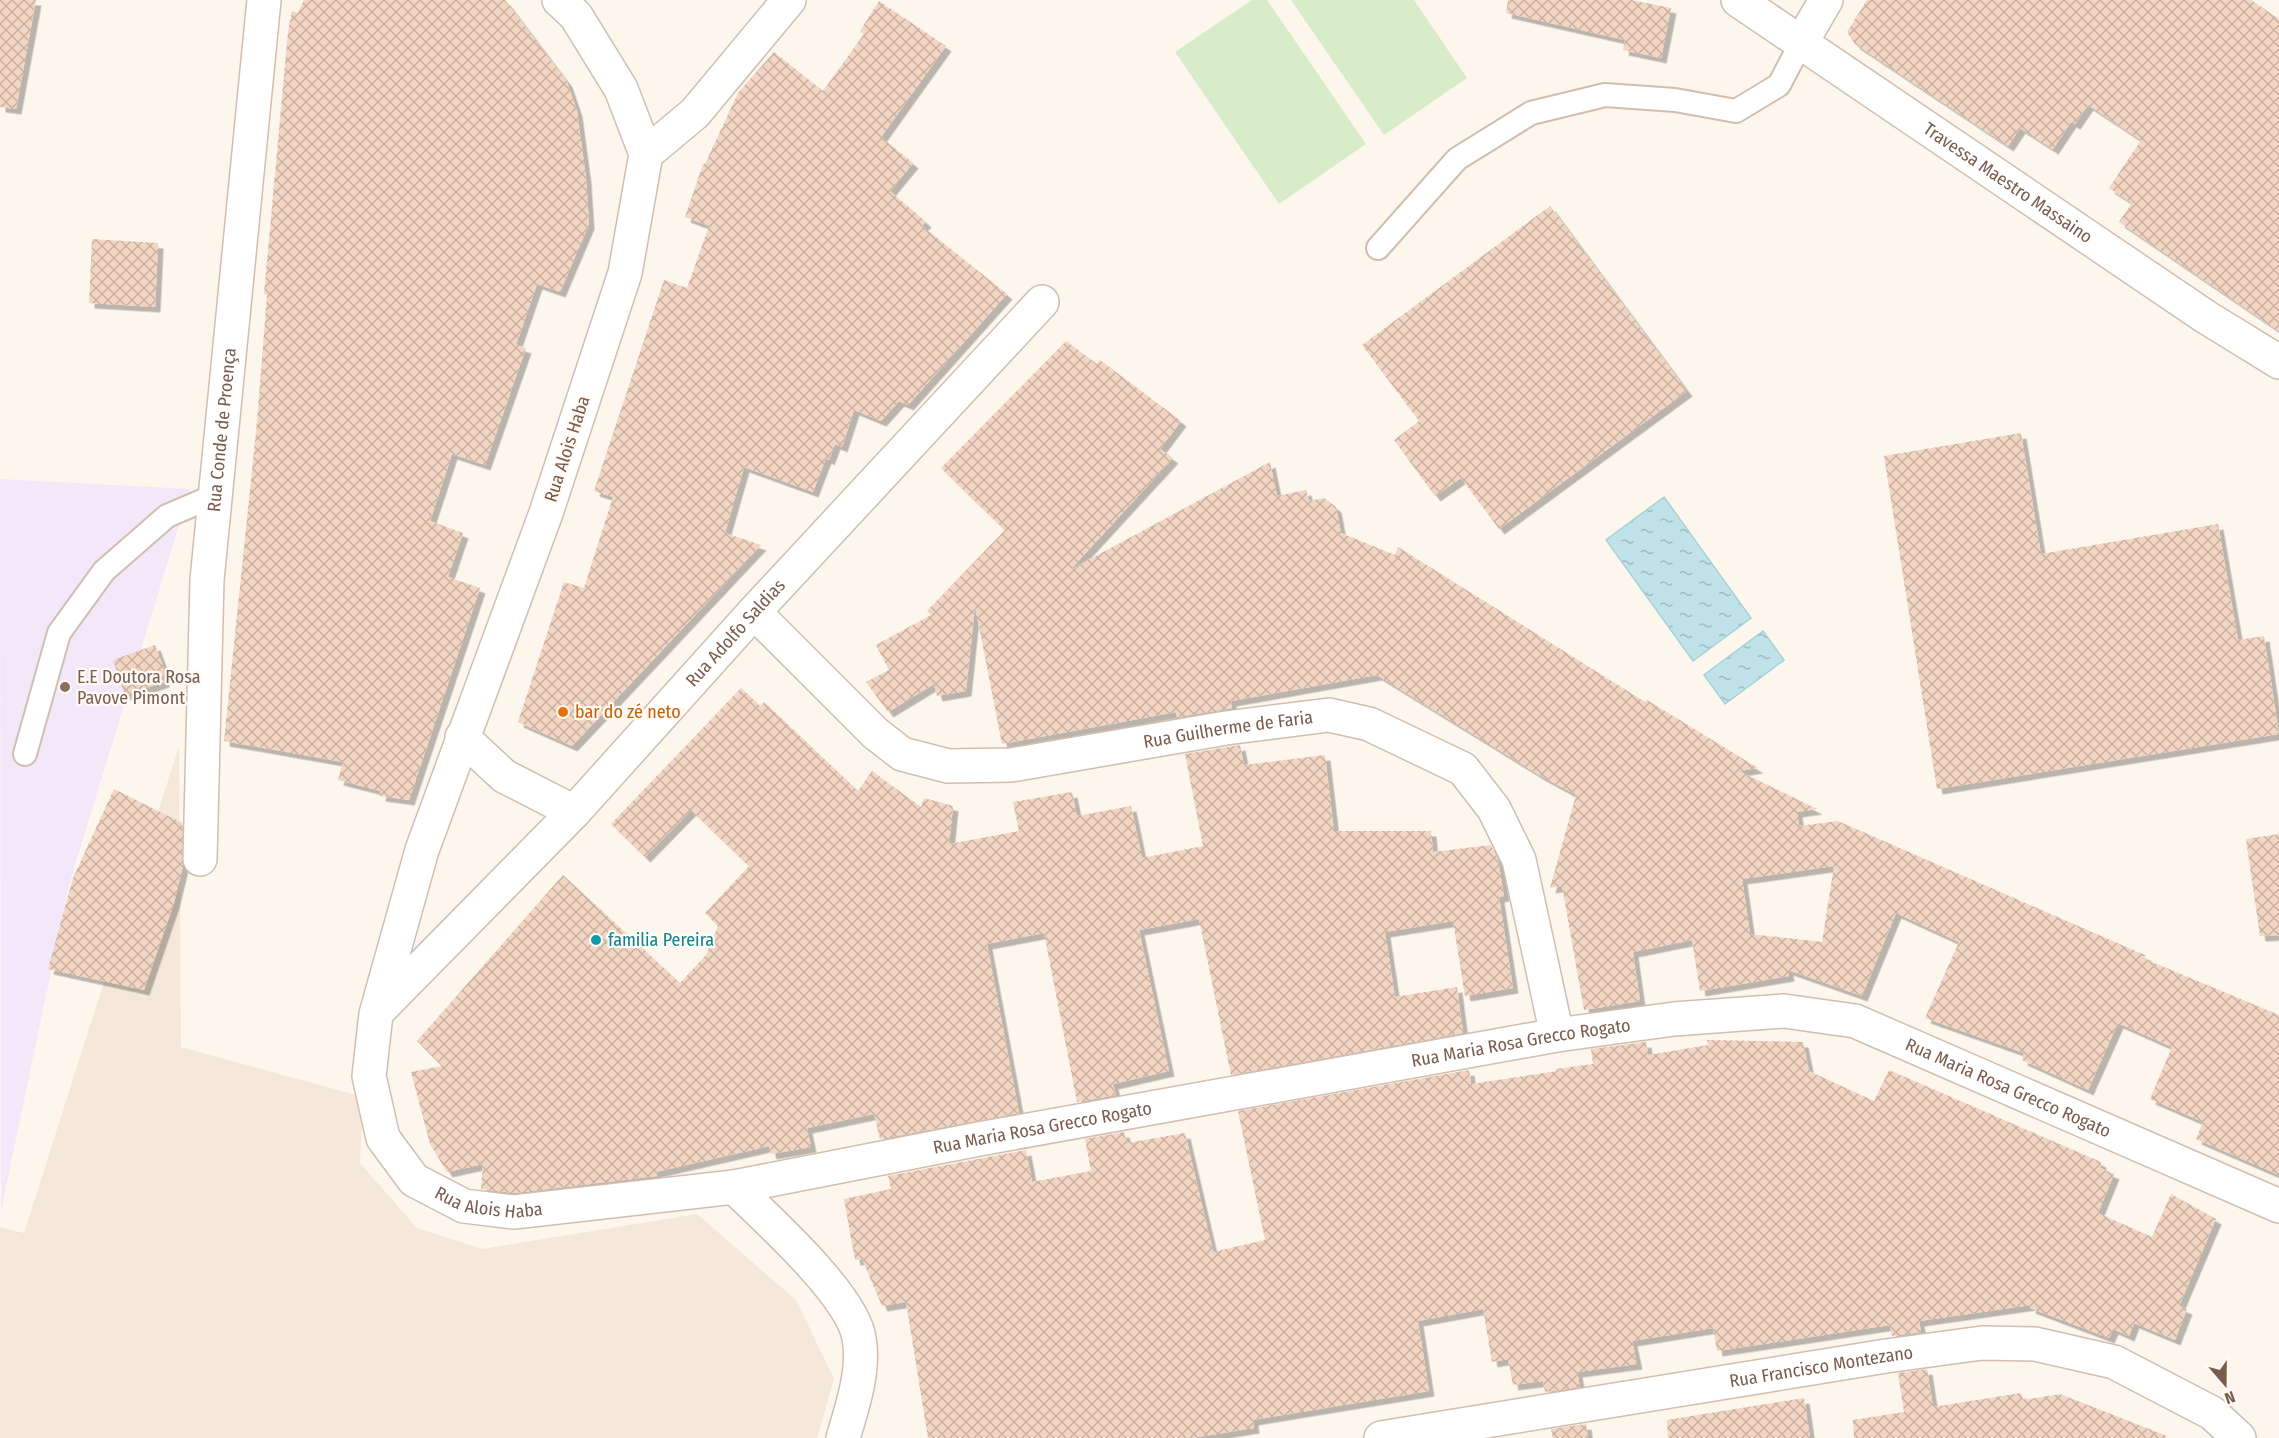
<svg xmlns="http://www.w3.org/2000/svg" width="2279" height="1438" font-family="'Fira Sans Condensed',sans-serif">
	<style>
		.residential { fill: #f5e8da }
		.education { fill: #f3e8fa }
		.green { fill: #d8ecc9 }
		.water { fill: url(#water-ripples); stroke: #a5d3da; stroke-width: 1.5 }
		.building { fill: url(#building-cross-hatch); fill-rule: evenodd; filter: url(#shadow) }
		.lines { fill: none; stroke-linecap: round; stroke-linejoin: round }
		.service-casing { stroke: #d1beb0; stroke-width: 26 }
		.minor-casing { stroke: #d1beb0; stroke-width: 36 }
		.service { stroke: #fff; stroke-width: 22 }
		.minor { stroke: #fff; stroke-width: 33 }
		.education-dot { fill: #8d6e63; stroke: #fffaf3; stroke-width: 2 }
		.food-dot { fill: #e8710a; stroke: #fffaf3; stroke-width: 2 }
		.culture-dot { fill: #0f9aa8; stroke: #fffaf3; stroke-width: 2 }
		.labels { text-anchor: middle; stroke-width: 4.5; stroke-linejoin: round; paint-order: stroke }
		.street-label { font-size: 18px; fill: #7a5c4d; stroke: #fffaf3 }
		.education-label { font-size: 18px; fill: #785e54; stroke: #fffaf3; text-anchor: start }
		.food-label { font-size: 18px; fill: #c56008; stroke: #fffaf3; text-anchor: start }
		.culture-label { font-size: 18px; fill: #0d838f; stroke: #fffaf3; text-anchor: start }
	</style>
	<defs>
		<pattern id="water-ripples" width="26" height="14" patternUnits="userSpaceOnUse" patternTransform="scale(1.5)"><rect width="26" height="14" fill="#bfe3e8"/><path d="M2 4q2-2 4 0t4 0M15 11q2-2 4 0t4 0" fill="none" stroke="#a0bbbe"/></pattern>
		<pattern id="building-cross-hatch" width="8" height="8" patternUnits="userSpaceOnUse" patternTransform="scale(1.5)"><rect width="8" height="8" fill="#f3d5c3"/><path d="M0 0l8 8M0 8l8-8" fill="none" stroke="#cab0a1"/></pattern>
		<filter id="shadow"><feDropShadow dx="5.5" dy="5.5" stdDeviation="0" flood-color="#0004"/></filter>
	</defs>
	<rect width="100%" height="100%" fill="#fdf6ec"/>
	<polygon class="residential" points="179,746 181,1047 363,1097 360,1163 417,1228 482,1249 697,1214 796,1300 834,1379 817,1438 0,1438 0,1227 24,1233"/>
	<polygon class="education" points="0,479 190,489 69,885 1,1211"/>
	<g class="green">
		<polygon points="1252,0 1267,0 1366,144 1279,204 1175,52"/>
		<polygon points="1291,0 1414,0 1467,78 1384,135"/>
	</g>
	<g class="water">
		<polygon points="1664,497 1751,618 1693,661 1606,540"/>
		<polygon points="1763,631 1784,660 1725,704 1704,675"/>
	</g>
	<g class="building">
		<polygon points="0,0 36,0 16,109 0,107"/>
		<polygon points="304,0 505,0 567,82 577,111 586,178 589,224 560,292 537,284 516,345 526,348 485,465 452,454 430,521 463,533 448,577 480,588 409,800 380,796 381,791 338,780 343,762 224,741 257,422 267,295 264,294 288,32 292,11 298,13"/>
		<polygon points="1508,0 1631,0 1671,8 1661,58 1623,50 1625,40 1506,13"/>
		<polygon points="1867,0 2251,0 2279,19 2279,331 2119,222 2132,203 2109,188 2141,140 2088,105 2075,124 2071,122 2053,149 2020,128 2008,146 1855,44 1847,32"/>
		<polygon points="879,1 946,46 881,137 913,163 890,191 926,222 922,226 1007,294 908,405 899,401 881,421 854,410 842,447 835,444 829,460 826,458 813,492 744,467 725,533 761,545 572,746 518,722 564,582 584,588 613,497 594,491 664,280 687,288 709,226 685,217 703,164 705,164 738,93 774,52 823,91 864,34 860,31"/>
		<polygon points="1550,206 1687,391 1499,529 1461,478 1435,496 1394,440 1419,421 1362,345"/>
		<polygon points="92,239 158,243 155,307 89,303"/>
		<path d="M1066,341L1097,364L1100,360L1181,421L1160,449L1173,458L1070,570L1270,462L1277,496L1306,490L1309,501L1324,498L1336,507L1341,533L1395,555L1398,547L1645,702L1647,700L1758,768L1739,771L1817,809L1797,812L1799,826L1838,821L2147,956L2140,957L2279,1015V1175L2196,1139L2203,1122L2150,1099L2172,1047L2118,1023L2088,1090L2022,1060L2024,1053L1925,1018L1959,942L1896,913L1862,996L1788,970L1789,976L1700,991L1692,940L1633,952L1640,1001L1584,1010L1562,886L1550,888L1576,795L1541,776L1377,675L1231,701L1232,708L1177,717L1176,712L1002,744L975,606L966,691L937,696L934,684L888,712L866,682L889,670L876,645L931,615L927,611L1005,530L941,468ZM1834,866L1822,942L1750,934L1742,879Z"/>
		<polygon points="2021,433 2041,554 2218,524 2238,640 2264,636 2279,734 1937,789 1884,456"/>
		<polygon points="155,645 164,669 164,682 125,695 113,660"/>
		<polygon points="741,688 760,706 764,702 858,791 872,771 921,807 924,798 953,806 949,844 1019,831 1013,802 1072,792 1077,816 1131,806 1142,858 1203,846 1185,754 1240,745 1244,765 1325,755 1334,831 1431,831 1433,852 1491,845 1498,860 1504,896 1499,897 1513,988 1465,996 1453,921 1385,932 1395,997 1457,987 1463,1033 1231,1075 1199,919 1139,930 1169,1071 1113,1084 1116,1095 1077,1102 1044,933 987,944 1019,1113 880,1139 874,1114 807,1128 811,1147 771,1154 769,1146 656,1172 657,1176 514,1193 481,1189 483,1164 447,1172 430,1144 411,1072 442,1066 417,1041 563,875 680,983 706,955 718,926 705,913 749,866 691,810 645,857 611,824"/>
		<polygon points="114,789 182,823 183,866 174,903 144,990 48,969 73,878"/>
		<polygon points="2279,834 2279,935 2260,936 2246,839"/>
		<polygon points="1707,1040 1803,1042 1809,1071 1874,1101 1889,1070 2101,1162 2100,1168 2114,1174 2098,1213 2152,1237 2171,1194 2216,1219 2179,1306 2187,1309 2175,1340 2134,1323 2129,1336 2113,1329 2109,1338 2030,1308 2031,1305 1919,1321 1921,1332 1892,1336 1890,1325 1717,1351 1713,1328 1632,1341 1637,1364 1577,1372 1580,1387 1545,1392 1543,1381 1513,1385 1508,1359 1492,1362 1483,1309 1418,1321 1429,1391 1253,1420 1254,1428 1192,1438 928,1438 906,1302 882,1306 862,1259 855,1260 844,1199 891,1189 888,1176 1026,1150 1032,1182 1091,1171 1085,1139 1124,1132 1127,1143 1185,1133 1213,1252 1265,1240 1238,1111 1469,1070 1471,1084 1557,1071 1556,1069 1593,1064 1591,1049 1646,1042 1648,1055 1708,1045"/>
		<polygon points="1927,1369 1933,1407 2021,1393 2023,1400 2060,1394 2167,1436 2166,1438 1854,1438 1853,1420 1904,1412 1898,1373"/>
		<polygon points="1804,1398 1810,1438 1668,1438 1667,1420"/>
		<polygon points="1586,1424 1588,1438 1553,1438 1551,1429"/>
	</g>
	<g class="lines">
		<g class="service-casing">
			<g id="service">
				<polyline points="1378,248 1457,159 1531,113 1605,95 1675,100 1736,111 1779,85 1801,43"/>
				<polyline points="25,754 59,633 104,571 167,516 216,495"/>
			</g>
		</g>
		<g class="minor-casing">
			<g id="minor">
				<path id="s1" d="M559,0L576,16L621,89L646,154L625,273L546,513L422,850L376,1014L369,1076L383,1138L414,1180L464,1206L514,1212L734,1187L979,1139L1557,1035L1674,1019L1784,1011L1855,1021L2279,1206"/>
				<path id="s2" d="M1738,0L2206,317L2279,362"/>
				<polyline points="1801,43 1826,0"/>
				<polyline points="646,154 695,113 789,0"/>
				<path id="s3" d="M754,612L875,733L902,754L948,766L1011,765L1226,728L1329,715L1369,724L1463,769L1494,809L1519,860L1557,1035"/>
				<polyline points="462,737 504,776 574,812"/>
				<path id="s4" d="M200,859L207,580L264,0"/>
				<path id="s5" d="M379,1010L574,812L754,612L1042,302"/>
				<path d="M734,1187C767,1219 852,1295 859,1338C865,1370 852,1408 843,1438"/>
				<path id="s6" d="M1381,1438L1886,1356L1982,1343L2035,1344L2114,1362L2212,1413L2239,1438"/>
			</g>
		</g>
		<use href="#service" class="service"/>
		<use href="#minor" class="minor"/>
	</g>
	<circle class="education-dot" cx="65" cy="687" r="6"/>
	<circle class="food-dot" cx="563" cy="712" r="6"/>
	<circle class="culture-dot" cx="596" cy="940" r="6"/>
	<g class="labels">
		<g class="street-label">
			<text dy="6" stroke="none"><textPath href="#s2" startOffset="326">Travessa Maestro Massaino</textPath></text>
			<text dy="6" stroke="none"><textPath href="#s4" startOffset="430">Rua Conde de Proença</textPath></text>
			<text transform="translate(567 449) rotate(-72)" y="6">Rua Alois Haba</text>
			<text dy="6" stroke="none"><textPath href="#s5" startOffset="519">Rua Adolfo Saldias</textPath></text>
			<text dy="6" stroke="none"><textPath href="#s3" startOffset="536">Rua Guilherme de Faria</textPath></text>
			<text dy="6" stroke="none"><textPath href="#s1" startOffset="2388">Rua Maria Rosa Grecco Rogato</textPath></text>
			<text dy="6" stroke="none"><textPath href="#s1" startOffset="2892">Rua Maria Rosa Grecco Rogato</textPath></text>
			<text dy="6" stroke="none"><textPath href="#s1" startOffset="1902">Rua Maria Rosa Grecco Rogato</textPath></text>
			<text dy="6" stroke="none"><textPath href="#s1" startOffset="1340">Rua Alois Haba</textPath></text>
			<text dy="6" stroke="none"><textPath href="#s6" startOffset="446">Rua Francisco Montezano</textPath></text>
		</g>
		<g class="education-label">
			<text x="77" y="683">E.E Doutora Rosa<tspan x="77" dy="21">Pavove Pimont</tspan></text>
		</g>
		<g class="food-label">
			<text x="575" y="718">bar do zé neto</text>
		</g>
		<g class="culture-label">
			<text x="608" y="946">familia Pereira</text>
		</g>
	</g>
	<g transform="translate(2225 1384) rotate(160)" stroke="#fffaf3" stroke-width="4.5" paint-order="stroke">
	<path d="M0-4.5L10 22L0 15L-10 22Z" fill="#7a5c4d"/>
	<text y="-9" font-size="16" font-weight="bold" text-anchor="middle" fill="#7a5c4d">N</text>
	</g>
</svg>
